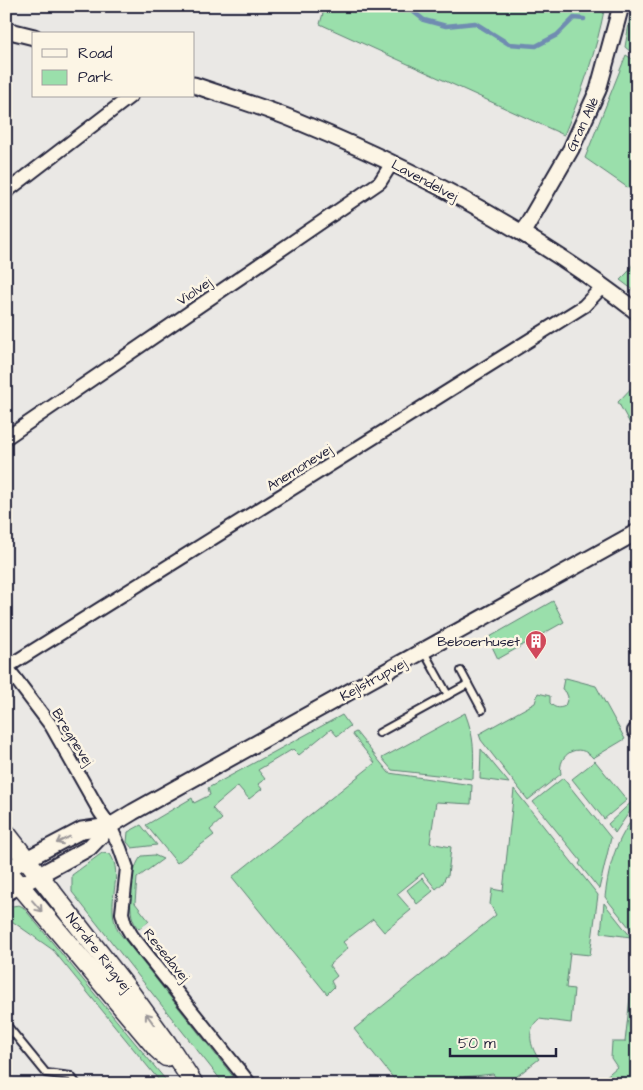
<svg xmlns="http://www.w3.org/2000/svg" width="643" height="1090" font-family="'Architects Daughter',sans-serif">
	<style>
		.green { fill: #9adfab; stroke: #5e8073 }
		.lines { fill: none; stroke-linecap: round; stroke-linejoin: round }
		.stream { stroke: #6f8cb1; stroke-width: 4.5 }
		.service-casing { stroke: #22223b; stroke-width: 10 }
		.minor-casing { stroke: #22223b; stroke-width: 16 }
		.tertiary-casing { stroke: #22223b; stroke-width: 19 }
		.secondary-casing { stroke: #22223b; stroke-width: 21 }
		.service { stroke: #fcf5e5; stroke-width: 6 }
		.minor { stroke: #fcf5e5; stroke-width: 12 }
		.tertiary { stroke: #fcf5e5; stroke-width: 15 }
		.secondary { stroke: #fcf5e5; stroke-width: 18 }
		.oneway { stroke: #9a9698 }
		.labels { text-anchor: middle; stroke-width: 5; stroke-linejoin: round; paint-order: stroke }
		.street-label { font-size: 14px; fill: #22223b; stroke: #fcf5e5 }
		.poi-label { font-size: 14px; fill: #22223b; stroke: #fcf5e5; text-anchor: end }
	</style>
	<rect width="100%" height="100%" fill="#eae8e5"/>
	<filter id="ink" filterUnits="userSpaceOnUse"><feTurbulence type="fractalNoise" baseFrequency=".02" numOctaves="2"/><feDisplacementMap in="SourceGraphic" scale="10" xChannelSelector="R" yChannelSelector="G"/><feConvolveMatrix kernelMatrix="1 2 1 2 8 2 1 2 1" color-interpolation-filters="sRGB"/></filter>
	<g filter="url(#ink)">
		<g class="green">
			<path d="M325,6H605C596,52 582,92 564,135L320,24Z"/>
			<polygon points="632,6 637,6 637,57 625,47"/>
			<polygon points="626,55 637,62 637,194 585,158"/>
			<polygon points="637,257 637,293 620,280 628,272"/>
			<polygon points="637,382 637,436 618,402"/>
			<polygon points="553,601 564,622 498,659 488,638"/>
			<path d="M566,678L596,686L625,739L593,758C579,741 557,754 561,774L528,800L481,740L479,734L535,703L538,693L550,696V703C554,708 559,709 565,706L568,697L566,692L562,689L564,679Z"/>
			<path d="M465,713C475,739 474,751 473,779L392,770L382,758Z"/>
			<polygon points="342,715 350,726 337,736 331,729 299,755 293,749 258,770 265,779 258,784 262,789 249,799 238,786 212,808 222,819 210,830 214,835 177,863 146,825 192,798 194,803 210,795 208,788"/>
			<polygon points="356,732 389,773 472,785 471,804 436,802 430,843 451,847 448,876 446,876 443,883 436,889 423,873 397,894 411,910 384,932 373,919 343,942 348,948 329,965 337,976 331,981 334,987 327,994 232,877 375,763 352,734"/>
			<polygon points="481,749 509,783 480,779"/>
			<polygon points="595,761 627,800 604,819 572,779"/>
			<polygon points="563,778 611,838 599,889 579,864 581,861 533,802"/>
			<path d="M514,789L598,895L590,955L570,953L566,988L574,989L571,1023L539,1019C526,1029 530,1047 539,1059L507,1084H501L493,1074L464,1077L455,1084H398L354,1029L496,915L490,904L492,889L503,891Z"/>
			<polygon points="637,797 637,801 615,833 608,824"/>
			<path d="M637,813V937L605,897C609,864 616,840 637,813Z"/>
			<polygon points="141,825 157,845 132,848 127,842 128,832"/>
			<path d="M102,853L110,854C125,876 104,902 118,931L239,1084H224L72,892V875Z"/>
			<path d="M154,855L163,859L137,878L135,903L149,921L139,929C137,927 135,925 134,922C127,909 131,865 142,856Z"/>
			<polygon points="422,878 433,891 417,904 407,890"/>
			<polygon points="604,903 631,937 601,933"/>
			<polygon points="19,905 23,907 169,1084 162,1084 53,950 6,917 6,907"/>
			<polygon points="636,944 637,1084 597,1084 617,1067 611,1058 612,1042 625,1042"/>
		</g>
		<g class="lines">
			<polyline class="stream" points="406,6 424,20 446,26 475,23 509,44 536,46 557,35 574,18 584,19"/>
			<g class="service-casing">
				<g id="service">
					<polyline points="461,671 482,710"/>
					<polyline points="448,695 468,684"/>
					<polyline points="379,733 448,695 424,652"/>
					<polyline points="6,1024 46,1073 71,1076 77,1084"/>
				</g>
			</g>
			<g class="minor-casing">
				<g id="minor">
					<polyline points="6,192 131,96"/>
					<polyline points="6,438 380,182 392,163"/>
					<polyline points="6,666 52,727 100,812 110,826 120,848 127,868 122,913 125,924 132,936 250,1084"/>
					<polyline points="7,667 584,306 603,286"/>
					<polyline points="634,731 637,728"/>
				</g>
			</g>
			<g class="tertiary-casing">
				<g id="tertiary">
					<polyline points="6,30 34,37"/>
					<path d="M194,85C228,97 264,107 297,121C416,170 536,233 637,312"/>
					<polyline points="523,232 571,149 598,90 621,6"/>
					<polyline points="6,870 82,830 110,826"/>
					<polyline points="6,893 89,848 110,826 133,812 637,532"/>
				</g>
			</g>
			<g class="secondary-casing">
				<g id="secondary">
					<polyline points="6,833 130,992 167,1043 194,1084"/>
					<polyline points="6,869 157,1049 166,1057"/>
				</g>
			</g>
			<use href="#service" class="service"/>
			<use href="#minor" class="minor"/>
			<use href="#tertiary" class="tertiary"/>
			<use href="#secondary" class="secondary"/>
		</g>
		<defs><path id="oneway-shaft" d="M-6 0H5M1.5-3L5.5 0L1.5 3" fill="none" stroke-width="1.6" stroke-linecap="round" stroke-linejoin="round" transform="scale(1.25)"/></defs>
		<g class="oneway">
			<use href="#oneway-shaft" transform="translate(63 840) rotate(154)"/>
			<use href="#oneway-shaft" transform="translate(37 906) rotate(49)"/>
			<use href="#oneway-shaft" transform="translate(150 1019) rotate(-126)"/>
		</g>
	</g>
	<defs>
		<g id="building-pin" transform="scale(1.125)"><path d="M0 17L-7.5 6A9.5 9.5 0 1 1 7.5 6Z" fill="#d1495b" stroke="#fcf5e5"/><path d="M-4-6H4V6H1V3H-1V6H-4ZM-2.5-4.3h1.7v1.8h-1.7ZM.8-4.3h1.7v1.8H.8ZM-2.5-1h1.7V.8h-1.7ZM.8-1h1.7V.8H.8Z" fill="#fff"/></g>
	</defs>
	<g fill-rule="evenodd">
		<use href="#building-pin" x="536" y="641"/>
	</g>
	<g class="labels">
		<g class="street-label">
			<text transform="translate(582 124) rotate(-65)" y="5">Gran Allé</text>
			<text transform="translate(425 180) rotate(28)" y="5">Lavendelvej</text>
			<text transform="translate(194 291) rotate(-34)" y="5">Violvej</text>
			<text transform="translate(299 467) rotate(-32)" y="5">Anemonevej</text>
			<text transform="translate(373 679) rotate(-29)" y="5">Kejlstrupvej</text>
			<text transform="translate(73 737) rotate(58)" y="5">Bregnevej</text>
			<text transform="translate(99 952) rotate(52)" y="5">Nordre Ringvej</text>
			<text transform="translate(167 955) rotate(51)" y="5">Resedavej</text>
		</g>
		<g class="poi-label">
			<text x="520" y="646">Beboerhuset</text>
		</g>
	</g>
	<rect width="643" height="1090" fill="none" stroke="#fcf5e5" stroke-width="25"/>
	<rect x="12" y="12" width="618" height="1065" fill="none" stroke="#22223b" stroke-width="2" filter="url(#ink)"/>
	<rect x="32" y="32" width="162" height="65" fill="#fcf5e5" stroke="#a5a1a1"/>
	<rect x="42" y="49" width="25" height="8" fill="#fcf5e5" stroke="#a5a1a1"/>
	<text x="78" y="58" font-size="15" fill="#22223b">Road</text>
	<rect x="42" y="70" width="25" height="15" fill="#9adfab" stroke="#a5a1a1"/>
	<text x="78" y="82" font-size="15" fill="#22223b">Park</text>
	<path d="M450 1048v8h106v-8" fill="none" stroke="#22223b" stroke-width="2.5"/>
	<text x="458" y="1048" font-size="15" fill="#22223b" stroke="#fcf5e5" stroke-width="4" paint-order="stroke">50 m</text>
</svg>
